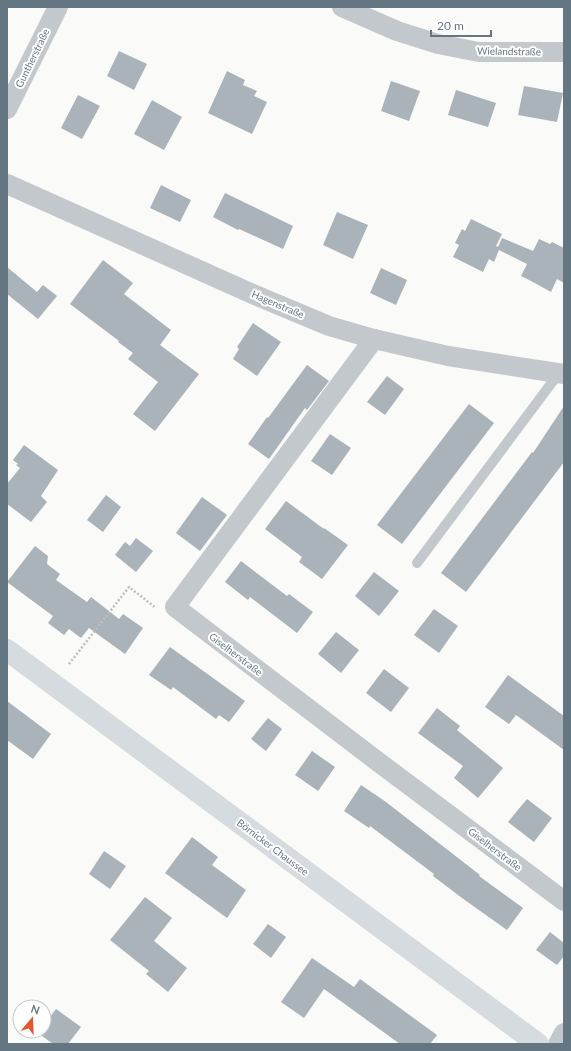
<svg xmlns="http://www.w3.org/2000/svg" width="571" height="1051" font-family="Lato,sans-serif">
	<style>
		.building { fill: #aab3b9 }
		.lines { fill: none; stroke-linecap: round; stroke-linejoin: round }
		.path { stroke: #bbbfc2; stroke-width: 2.5; stroke-dasharray: 2 2; stroke-linecap: butt }
		.service { stroke: #c3c8cc; stroke-width: 10 }
		.minor { stroke: #c3c8cc; stroke-width: 20 }
		.secondary { stroke: #d6dbdf; stroke-width: 22 }
		.labels { text-anchor: middle; stroke-width: 4; stroke-linejoin: round; paint-order: stroke }
		.street-label { font-size: 10px; fill: #657683; stroke: #fff }
	</style>
	<rect width="100%" height="100%" fill="#fafaf8"/>
	<g class="building">
		<polygon points="119,51 147,64 134,90 107,76"/>
		<polygon points="227,71 245,80 243,85 257,91 254,96 267,102 252,134 208,113"/>
		<polygon points="391,81 420,91 409,121 381,111"/>
		<polygon points="524,86 563,93 557,122 518,115"/>
		<polygon points="456,90 496,103 488,127 448,115"/>
		<polygon points="78,95 100,106 82,139 61,128"/>
		<polygon points="152,100 182,117 164,150 134,134"/>
		<polygon points="161,185 191,200 180,222 150,208"/>
		<polygon points="225,193 293,226 283,249 239,229 238,230 213,217"/>
		<polygon points="337,212 368,225 353,259 323,245"/>
		<polygon points="471,219 502,234 496,246 498,247 502,238 533,251 539,239 550,244 552,242 564,248 564,283 557,279 551,292 531,281 521,276 527,264 499,250 494,262 489,259 483,272 453,257 459,245 455,243 462,229 465,231"/>
		<polygon points="103,260 133,283 124,294 171,330 160,345 199,374 155,431 133,414 158,382 128,359 133,353 118,342 119,341 70,304"/>
		<polygon points="7,267 37,292 43,285 57,296 38,319 7,294"/>
		<polygon points="381,268 407,280 396,305 370,293"/>
		<polygon points="253,323 281,342 257,376 233,359 239,349 237,347"/>
		<polygon points="307,365 329,381 307,410 305,408 269,459 248,444 267,417 268,418"/>
		<polygon points="387,376 404,389 385,415 367,402"/>
		<polygon points="469,404 494,423 402,544 377,525"/>
		<polygon points="564,406 564,462 466,592 441,573 532,452 533,453"/>
		<polygon points="330,434 351,448 332,475 311,461"/>
		<polygon points="24,445 58,470 41,496 47,502 31,522 7,504 7,484 20,468 16,465 18,464 13,460"/>
		<polygon points="106,495 121,507 103,532 87,520"/>
		<polygon points="202,497 227,515 200,551 176,533"/>
		<polygon points="286,501 324,529 324,528 348,545 322,579 299,562 302,557 265,529"/>
		<polygon points="136,538 153,551 136,572 115,555 125,542 130,546"/>
		<polygon points="35,546 48,556 47,564 60,574 56,580 87,602 91,597 119,619 123,614 143,628 125,654 89,628 81,638 69,629 64,635 48,623 53,616 7,582"/>
		<polygon points="241,561 287,596 289,594 313,612 297,633 250,597 248,600 225,582"/>
		<polygon points="374,572 399,591 379,616 355,596"/>
		<polygon points="434,609 458,626 439,653 414,635"/>
		<polygon points="336,632 359,650 341,673 318,654"/>
		<polygon points="170,647 245,701 229,722 219,715 216,719 173,687 171,690 149,675"/>
		<polygon points="384,669 409,688 391,712 366,693"/>
		<polygon points="508,675 564,716 564,750 516,715 509,724 485,707"/>
		<polygon points="7,701 51,734 33,759 7,740"/>
		<polygon points="437,708 460,726 457,730 503,768 478,798 454,778 463,766 418,733"/>
		<polygon points="268,718 282,729 266,751 251,739"/>
		<polygon points="312,751 335,767 318,791 295,775"/>
		<polygon points="361,785 386,802 480,875 479,876 523,908 507,930 462,898 433,876 434,874 370,826 369,828 344,811"/>
		<polygon points="527,799 552,818 534,842 508,822"/>
		<polygon points="192,837 218,857 212,865 246,890 227,918 165,873"/>
		<polygon points="104,851 126,866 110,889 89,874"/>
		<polygon points="145,897 172,918 154,941 187,968 168,992 146,974 149,971 110,940"/>
		<polygon points="268,924 286,937 271,958 253,944"/>
		<polygon points="550,932 564,943 564,956 557,965 536,950"/>
		<polygon points="312,958 354,987 360,979 437,1035 430,1044 400,1044 324,989 304,1018 281,1002"/>
		<polygon points="56,1009 81,1027 68,1044 53,1044 38,1033 40,1031 44,1031 44,1025"/>
	</g>
	<g class="lines">
		<polyline class="path" points="69,664 129,587 156,608"/>
		<polyline class="service" points="417,563 559,373"/>
		<g class="minor">
			<polyline points="342,7 397,31 438,44 479,52 564,52"/>
			<polyline points="7,109 58,7"/>
			<polyline points="7,184 255,295 329,326 374,339 448,356 564,374"/>
			<polyline points="374,339 175,607 377,761 564,901"/>
			<polyline points="558,1044 564,1033"/>
		</g>
		<polyline class="secondary" points="7,650 538,1044"/>
	</g>
	<g class="labels">
		<g class="street-label">
			<text transform="translate(509 51) rotate(1)" y="4">Wielandstraße</text>
			<text transform="translate(32 58) rotate(-64)" y="4">Guntherstraße</text>
			<text transform="translate(278 304) rotate(23)" y="4">Hagenstraße</text>
			<text transform="translate(236 654) rotate(37)" y="4">Giselherstraße</text>
			<text transform="translate(273 847) rotate(37)" y="4">Börnicker Chaussee</text>
			<text transform="translate(495 849) rotate(37)" y="4">Giselherstraße</text>
		</g>
	</g>
	<rect width="571" height="1051" fill="none" stroke="#657683" stroke-width="16"/>
	<g transform="translate(32 1019) rotate(19)"><circle r="19" fill="#ffffff" stroke="#c1c8cd"/>
	<path d="M0-3L7 15L0 10L-7 15Z" fill="#e4572e"/>
	<text y="-6" font-size="11" font-weight="bold" text-anchor="middle" fill="#657683">N</text>
	</g>
	<path d="M431 30v6h60v-6" fill="none" stroke="#657683" stroke-width="2"/>
	<text x="437" y="30" font-size="12" fill="#657683" stroke="#ffffff" stroke-width="3" paint-order="stroke">20 m</text>
</svg>
